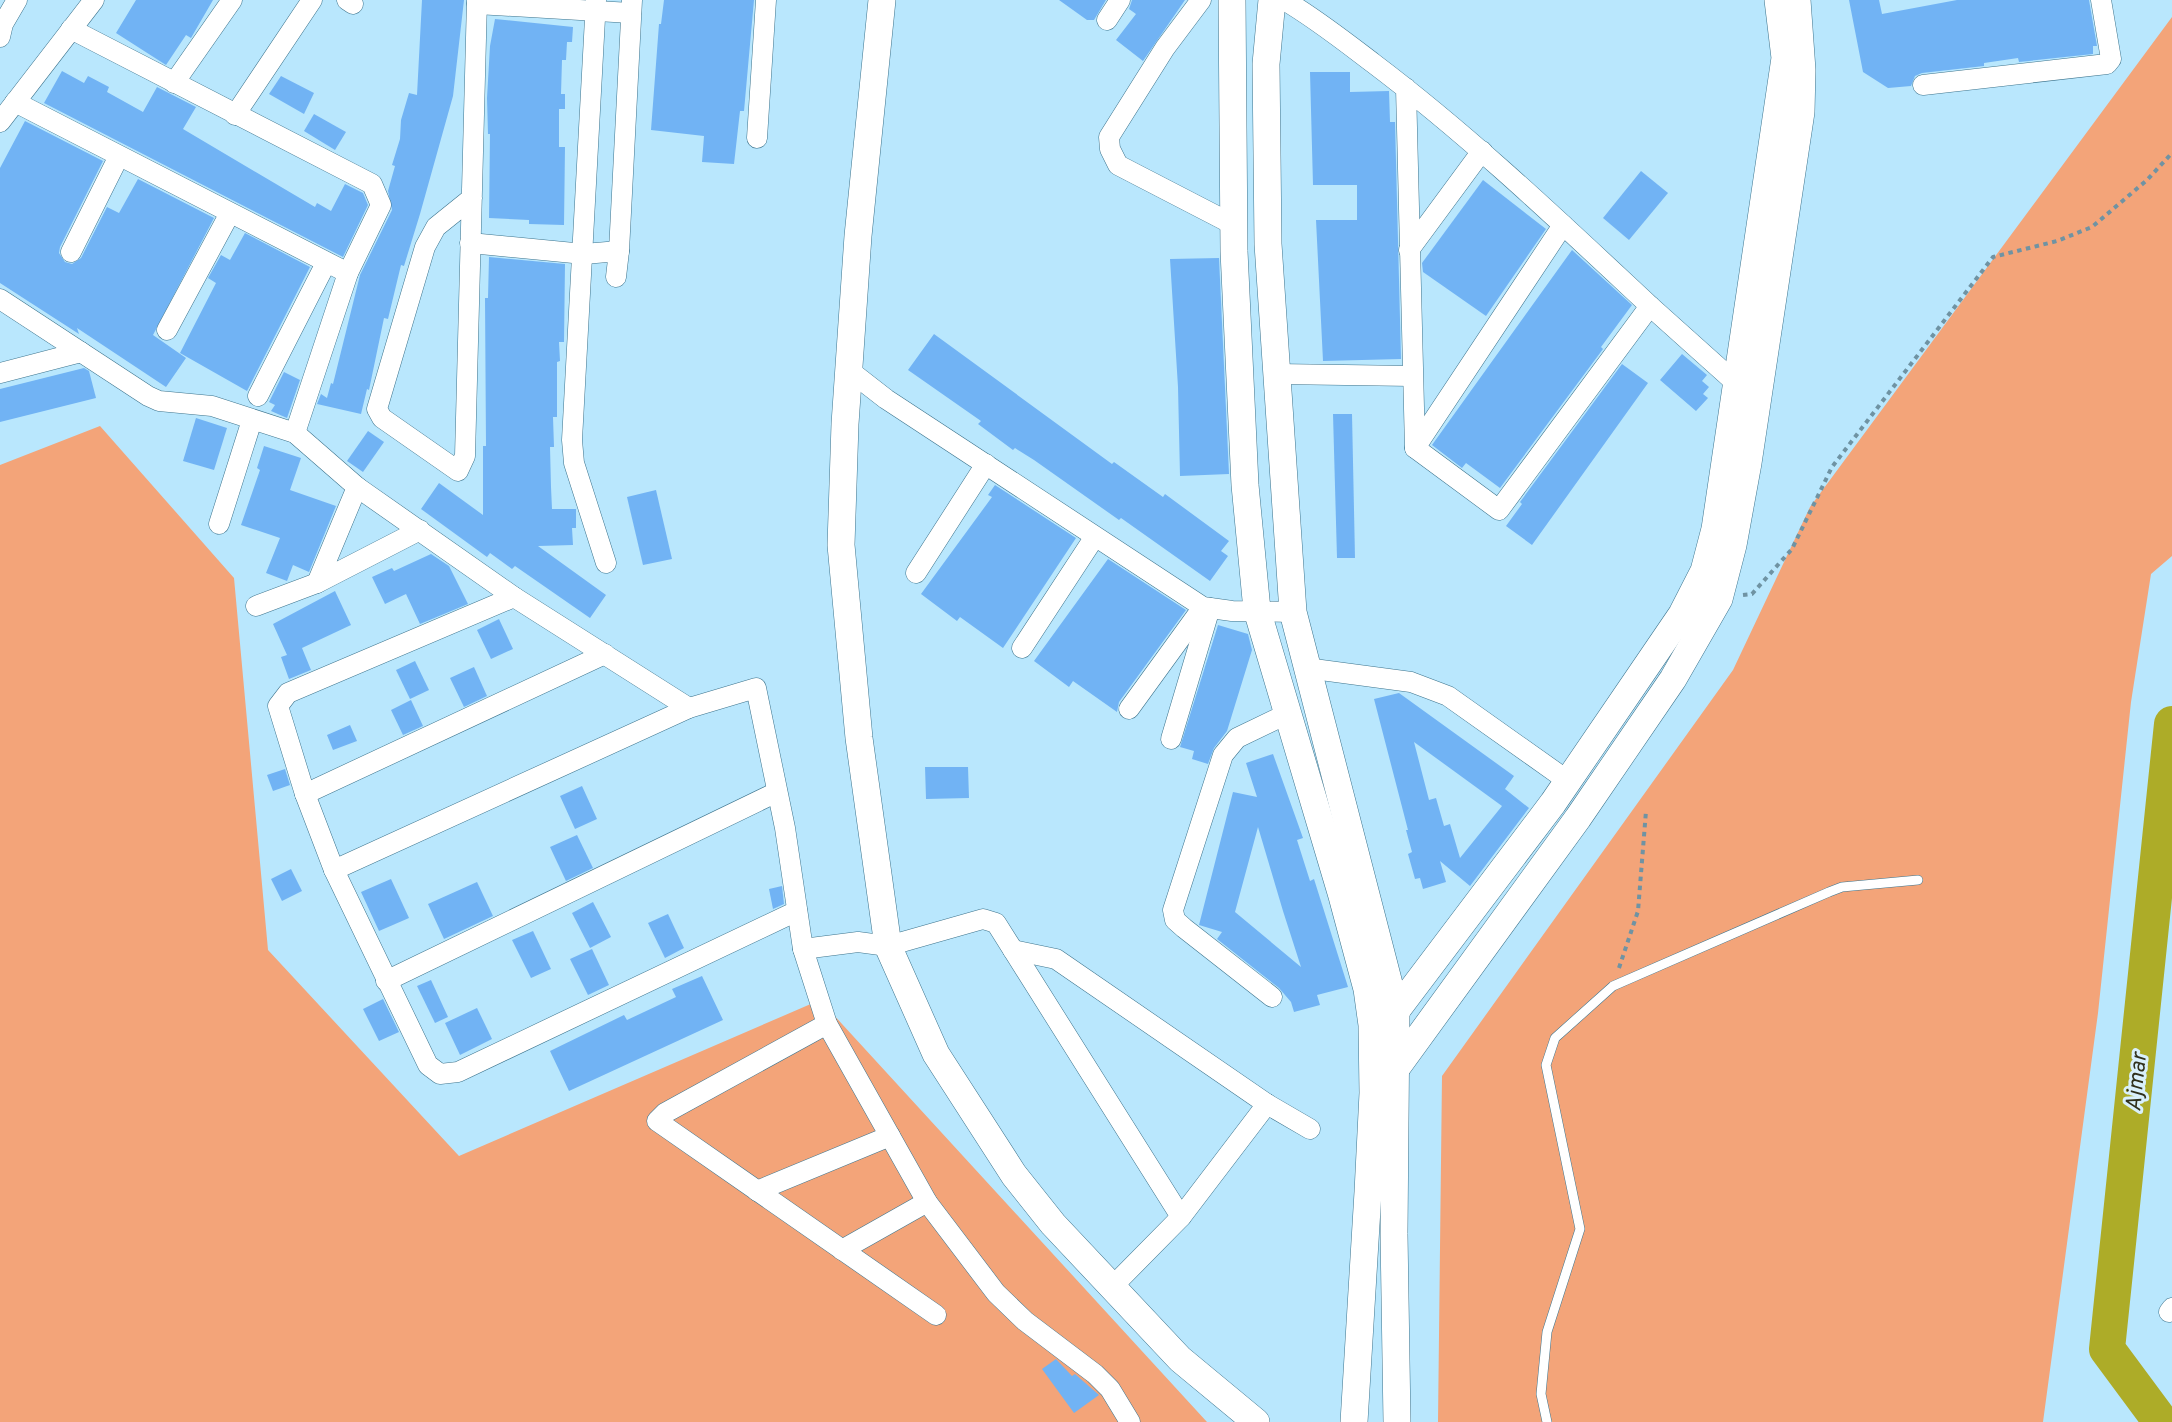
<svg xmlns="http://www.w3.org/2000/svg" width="2172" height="1422" font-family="Overpass,sans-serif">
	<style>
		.green { fill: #f3a479 }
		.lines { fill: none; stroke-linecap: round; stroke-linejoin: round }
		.river { stroke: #adac28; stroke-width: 36 }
		.building { fill: #71b3f4; fill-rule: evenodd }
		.lane-casing { stroke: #3d748d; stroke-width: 10 }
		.street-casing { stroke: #3d748d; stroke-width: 21 }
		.secondary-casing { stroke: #3d748d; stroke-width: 28 }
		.path { stroke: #6f93a3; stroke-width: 4; stroke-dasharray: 4.5 4.5; stroke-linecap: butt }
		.lane { stroke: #fff; stroke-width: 9 }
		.street { stroke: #fff; stroke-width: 20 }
		.secondary { stroke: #fff; stroke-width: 27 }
		.labels { text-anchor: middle; stroke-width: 6; stroke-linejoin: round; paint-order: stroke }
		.water-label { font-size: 22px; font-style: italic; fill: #30301b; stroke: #d9f0fb }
	</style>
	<rect width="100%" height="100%" fill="#b9e7fd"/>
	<g class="green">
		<polygon points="2172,17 2172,556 2151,574 2131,702 2098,1013 2043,1422 1438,1422 1442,1076 1733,670 1810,507"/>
		<polygon points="100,426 234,578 268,950 459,1156 820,1000 1207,1422 0,1422 0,465"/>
	</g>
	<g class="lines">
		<polyline class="river" points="2161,1422 2107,1349 2172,724"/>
	</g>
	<g class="building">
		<polygon points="136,0 213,0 191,38 186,35 166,65 116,33"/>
		<polygon points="422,0 464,0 453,96 420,214 404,266 401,265 388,319 384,318 369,390 367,389 361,414 317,404 321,394 327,398 331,383 333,384 360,275 392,210 388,191 395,166 392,165 400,139 401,120 409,93 417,95"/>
		<polygon points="664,0 754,0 744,111 740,111 734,164 702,162 704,136 651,130 659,24 661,24"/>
		<polygon points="1059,0 1106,0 1094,20 1087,20"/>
		<polygon points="1132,0 1185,0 1143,61 1116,40 1136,14 1129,9"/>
		<polygon points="1849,0 1879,0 1882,14 1957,0 2089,0 2097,46 2093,46 2093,54 2019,62 2018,58 1984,63 1984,66 1922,73 1915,76 1911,86 1888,88 1863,72"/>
		<polygon points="495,19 573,27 572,42 567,42 566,60 562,60 561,94 565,94 565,109 559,109 559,147 565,147 564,225 529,224 529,220 489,218 490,134 488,134 487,98 490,46"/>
		<polygon points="62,71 84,83 88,76 109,87 107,92 143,112 157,87 196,107 183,129 315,207 317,203 331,211 345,184 363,193 368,205 343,257 44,103"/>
		<polygon points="1310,72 1350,72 1350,92 1389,91 1390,122 1395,122 1401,359 1323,361 1316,220 1357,220 1357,185 1313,185"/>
		<polygon points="281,76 314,93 304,114 269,94"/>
		<polygon points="314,114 346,132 335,150 304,131"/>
		<polygon points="25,121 103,161 60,247 59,253 65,262 72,264 81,258 107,207 119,213 138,179 214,218 153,335 186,358 166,387 77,328 79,334 0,283 0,168"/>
		<polygon points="1641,171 1668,193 1629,240 1603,218"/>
		<polygon points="1483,180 1546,229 1486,316 1423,272 1422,263"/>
		<polygon points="245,233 310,267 247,391 180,353 216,283 208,278 221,255 230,260"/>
		<polygon points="1572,250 1632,305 1601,347 1603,349 1500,488 1466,463 1462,468 1432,445"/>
		<polygon points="489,257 565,264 564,342 559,342 560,361 557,362 557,417 553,417 554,447 550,447 551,487 552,509 576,509 576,528 572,528 573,545 538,546 606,595 590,618 515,566 512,569 490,553 487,557 421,509 439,483 483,515 483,446 486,446 485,298 488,298"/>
		<polygon points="1219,258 1229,474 1180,476 1178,387 1170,259"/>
		<polygon points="934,334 1112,464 1114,462 1163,497 1165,494 1229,541 1221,551 1228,556 1210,581 1121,518 1119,520 1034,460 1015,448 1013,450 978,424 981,421 908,370"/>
		<polygon points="1682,354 1707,375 1702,381 1709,387 1703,394 1708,398 1696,411 1660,380"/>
		<polygon points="1622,364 1648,383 1532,545 1506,526 1522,504 1520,502"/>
		<polygon points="84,368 89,371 96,398 0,422 0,389"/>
		<polygon points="284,372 300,380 287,418 271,411 275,405 269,402"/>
		<polygon points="1333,414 1352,414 1355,558 1337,558"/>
		<polygon points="196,418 227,428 214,470 183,461"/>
		<polygon points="368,431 384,442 363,472 347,461"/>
		<polygon points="264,446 301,458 290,490 336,506 309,572 293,565 287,581 266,573 280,538 241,525 260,470 257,468"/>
		<polygon points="995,485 1076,538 1003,648 960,617 957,621 921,594 992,497 988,495"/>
		<polygon points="656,490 672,559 643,565 627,497"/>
		<polygon points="431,554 449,566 468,604 420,624 406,594 385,604 372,577 392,568 394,571"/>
		<polygon points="1108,559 1186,610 1119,702 1117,712 1073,681 1069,687 1034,661"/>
		<polygon points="335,591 351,625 302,648 311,670 289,679 281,657 287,655 273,624"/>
		<polygon points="499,619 513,649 491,659 477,630"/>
		<polygon points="1218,625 1248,634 1252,650 1227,731 1214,748 1208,764 1192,759 1194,751 1180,747"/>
		<polygon points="415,661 429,690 410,699 396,670"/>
		<polygon points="474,667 487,696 464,707 450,678"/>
		<path d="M1399,693L1514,776L1505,789L1529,808L1470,886L1440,861L1446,882L1423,889L1420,878L1415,879L1408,854L1412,852L1406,830H1408L1374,699ZM1414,742L1502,806L1460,858L1450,824L1444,826L1436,798L1429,800Z"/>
		<polygon points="411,700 423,726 403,735 391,710"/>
		<polygon points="350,725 357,741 333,750 327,735"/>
		<path d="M1273,754L1303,838L1297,840L1310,881L1314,879L1348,987L1317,995L1320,1005L1294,1012L1291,1002L1279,988L1217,939L1222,932L1199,925L1233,792L1257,797L1246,763ZM1258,827L1283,911L1301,967L1235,912Z"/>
		<polygon points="925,767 968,767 969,798 926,799"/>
		<polygon points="285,769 290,785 273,791 267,775"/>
		<polygon points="582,786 597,819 575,829 560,796"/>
		<polygon points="577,835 593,868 566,881 550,847"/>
		<polygon points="291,869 302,891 282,901 271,879"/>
		<polygon points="391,879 409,918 379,931 361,892"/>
		<polygon points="477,882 493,916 444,939 428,904"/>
		<polygon points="782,886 784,904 773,909 769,889"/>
		<polygon points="593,902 611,937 590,948 572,913"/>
		<polygon points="668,914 684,948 665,958 648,923"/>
		<polygon points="533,931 551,969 531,978 512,940"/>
		<polygon points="592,949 609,985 588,995 570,959"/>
		<polygon points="702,976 723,1020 569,1091 550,1051 624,1015 627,1020 676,997 672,989"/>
		<polygon points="431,980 448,1017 435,1023 417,986"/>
		<polygon points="383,999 399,1032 379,1041 363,1009"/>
		<polygon points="477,1008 492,1039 460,1055 445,1023"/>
		<polygon points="1056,1359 1072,1376 1075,1374 1099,1395 1074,1413 1042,1369"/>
	</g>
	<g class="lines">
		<g class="lane-casing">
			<polyline id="lane" points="1547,1422 1541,1394 1547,1332 1580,1229 1546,1065 1555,1038 1613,986 1829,892 1842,887 1918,880"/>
		</g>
		<g class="street-casing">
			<g id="street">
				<polyline points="347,0 353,4"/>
				<polyline points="596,0 572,440 574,463 606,563"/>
				<polyline points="1201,0 1165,48 1109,137 1110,149 1118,165 1234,225"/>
				<path d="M1284,0C1315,18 1344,41 1373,63C1471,137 1560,222 1650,306L1499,510L1415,448L1406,88"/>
				<polyline points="477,4 631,13"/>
				<polyline points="1107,20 1120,0"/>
				<polyline points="71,29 372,184 381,205 348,273 295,433"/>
				<polyline points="0,37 3,24 17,0"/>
				<polyline points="174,83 232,0"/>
				<polyline points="1923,85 2107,64 2111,59 2101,0"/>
				<polyline points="15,102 348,273"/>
				<polyline points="235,115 312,0"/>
				<polyline points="0,122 94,0"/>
				<polyline points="757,138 766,0"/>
				<polyline points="472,198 436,227 425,247 377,409 382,418 458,471 465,456 477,0"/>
				<polyline points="470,243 584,254 619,251 616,277"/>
				<polyline points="1409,250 1482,151"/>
				<polyline points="619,251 632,0"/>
				<polyline points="71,252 119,156"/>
				<polyline points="0,299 148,396 159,401 212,406 295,433 357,487 514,597 689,708"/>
				<polyline points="1650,306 1737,384"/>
				<polyline points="167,330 230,213"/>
				<polyline points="850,371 886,399 1203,607 1232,611 1293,612"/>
				<polyline points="0,373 81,352"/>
				<polyline points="1277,374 1412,376"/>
				<polyline points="258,396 326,263"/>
				<polyline points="1415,448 1563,225"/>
				<polyline points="357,487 317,583 420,530"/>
				<polyline points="219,524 252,420"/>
				<polyline points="916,573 986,464"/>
				<polyline points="514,597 288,693 278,706 305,794 334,870 428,1065 440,1074 458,1072 797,911"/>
				<polyline points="256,606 317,583"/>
				<polyline points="1022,648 1094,538"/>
				<polyline points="1306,668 1411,682 1448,696 1568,781"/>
				<polyline points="1129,709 1203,607"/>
				<polyline points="1171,739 1210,608"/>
				<polyline points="305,794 605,654"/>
				<polyline points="334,870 689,708 756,688 785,828 803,949 827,1024 927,1202 996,1293 1025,1321 1095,1374 1110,1389 1130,1422"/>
				<polyline points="803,949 858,942 888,946 983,919 996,923 1181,1217 1112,1287"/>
				<polyline points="1013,950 1056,959 1267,1104 1181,1217"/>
				<polyline points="386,981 777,792"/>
				<polyline points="1272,997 1184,928 1175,920 1173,910 1223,755 1237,738 1289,713"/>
				<polyline points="827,1024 665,1113 657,1121 936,1315"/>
				<polyline points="1267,1104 1310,1129"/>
				<polyline points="757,1191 890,1136"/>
				<polyline points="842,1250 927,1202"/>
				<polyline points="2169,1312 2172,1308"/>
			</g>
		</g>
		<g class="secondary-casing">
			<g id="secondary">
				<polyline points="882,0 858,236 845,424 841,545 859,738 888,946 936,1054 1014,1175 1053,1224 1180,1359 1256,1422"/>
				<polyline points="1232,0 1234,251 1245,485 1257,610 1342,896 1367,989 1372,1025 1373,1093 1368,1192 1354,1422"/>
				<polyline points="1272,0 1266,64 1268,244 1293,612 1396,1011 1394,1234 1397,1422"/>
				<polyline points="1386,1020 1396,1011 1553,803 1682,614 1704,571 1715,529 1785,58 1778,0"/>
				<polyline points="1392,1074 1578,818 1673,679 1719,599 1733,545 1748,463 1801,112 1802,70 1797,0"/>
			</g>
		</g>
		<g class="path">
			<polyline points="1743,595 1752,594 1792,549 1832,467 1993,257 2057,241 2092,227 2147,180 2172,153"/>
			<polyline points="1619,968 1638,911 1646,811"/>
		</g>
		<use href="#lane" class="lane"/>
		<use href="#street" class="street"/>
		<use href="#secondary" class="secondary"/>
	</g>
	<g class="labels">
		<g class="water-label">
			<text transform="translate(2135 1082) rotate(-84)" y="8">Ajmar</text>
		</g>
	</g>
</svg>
